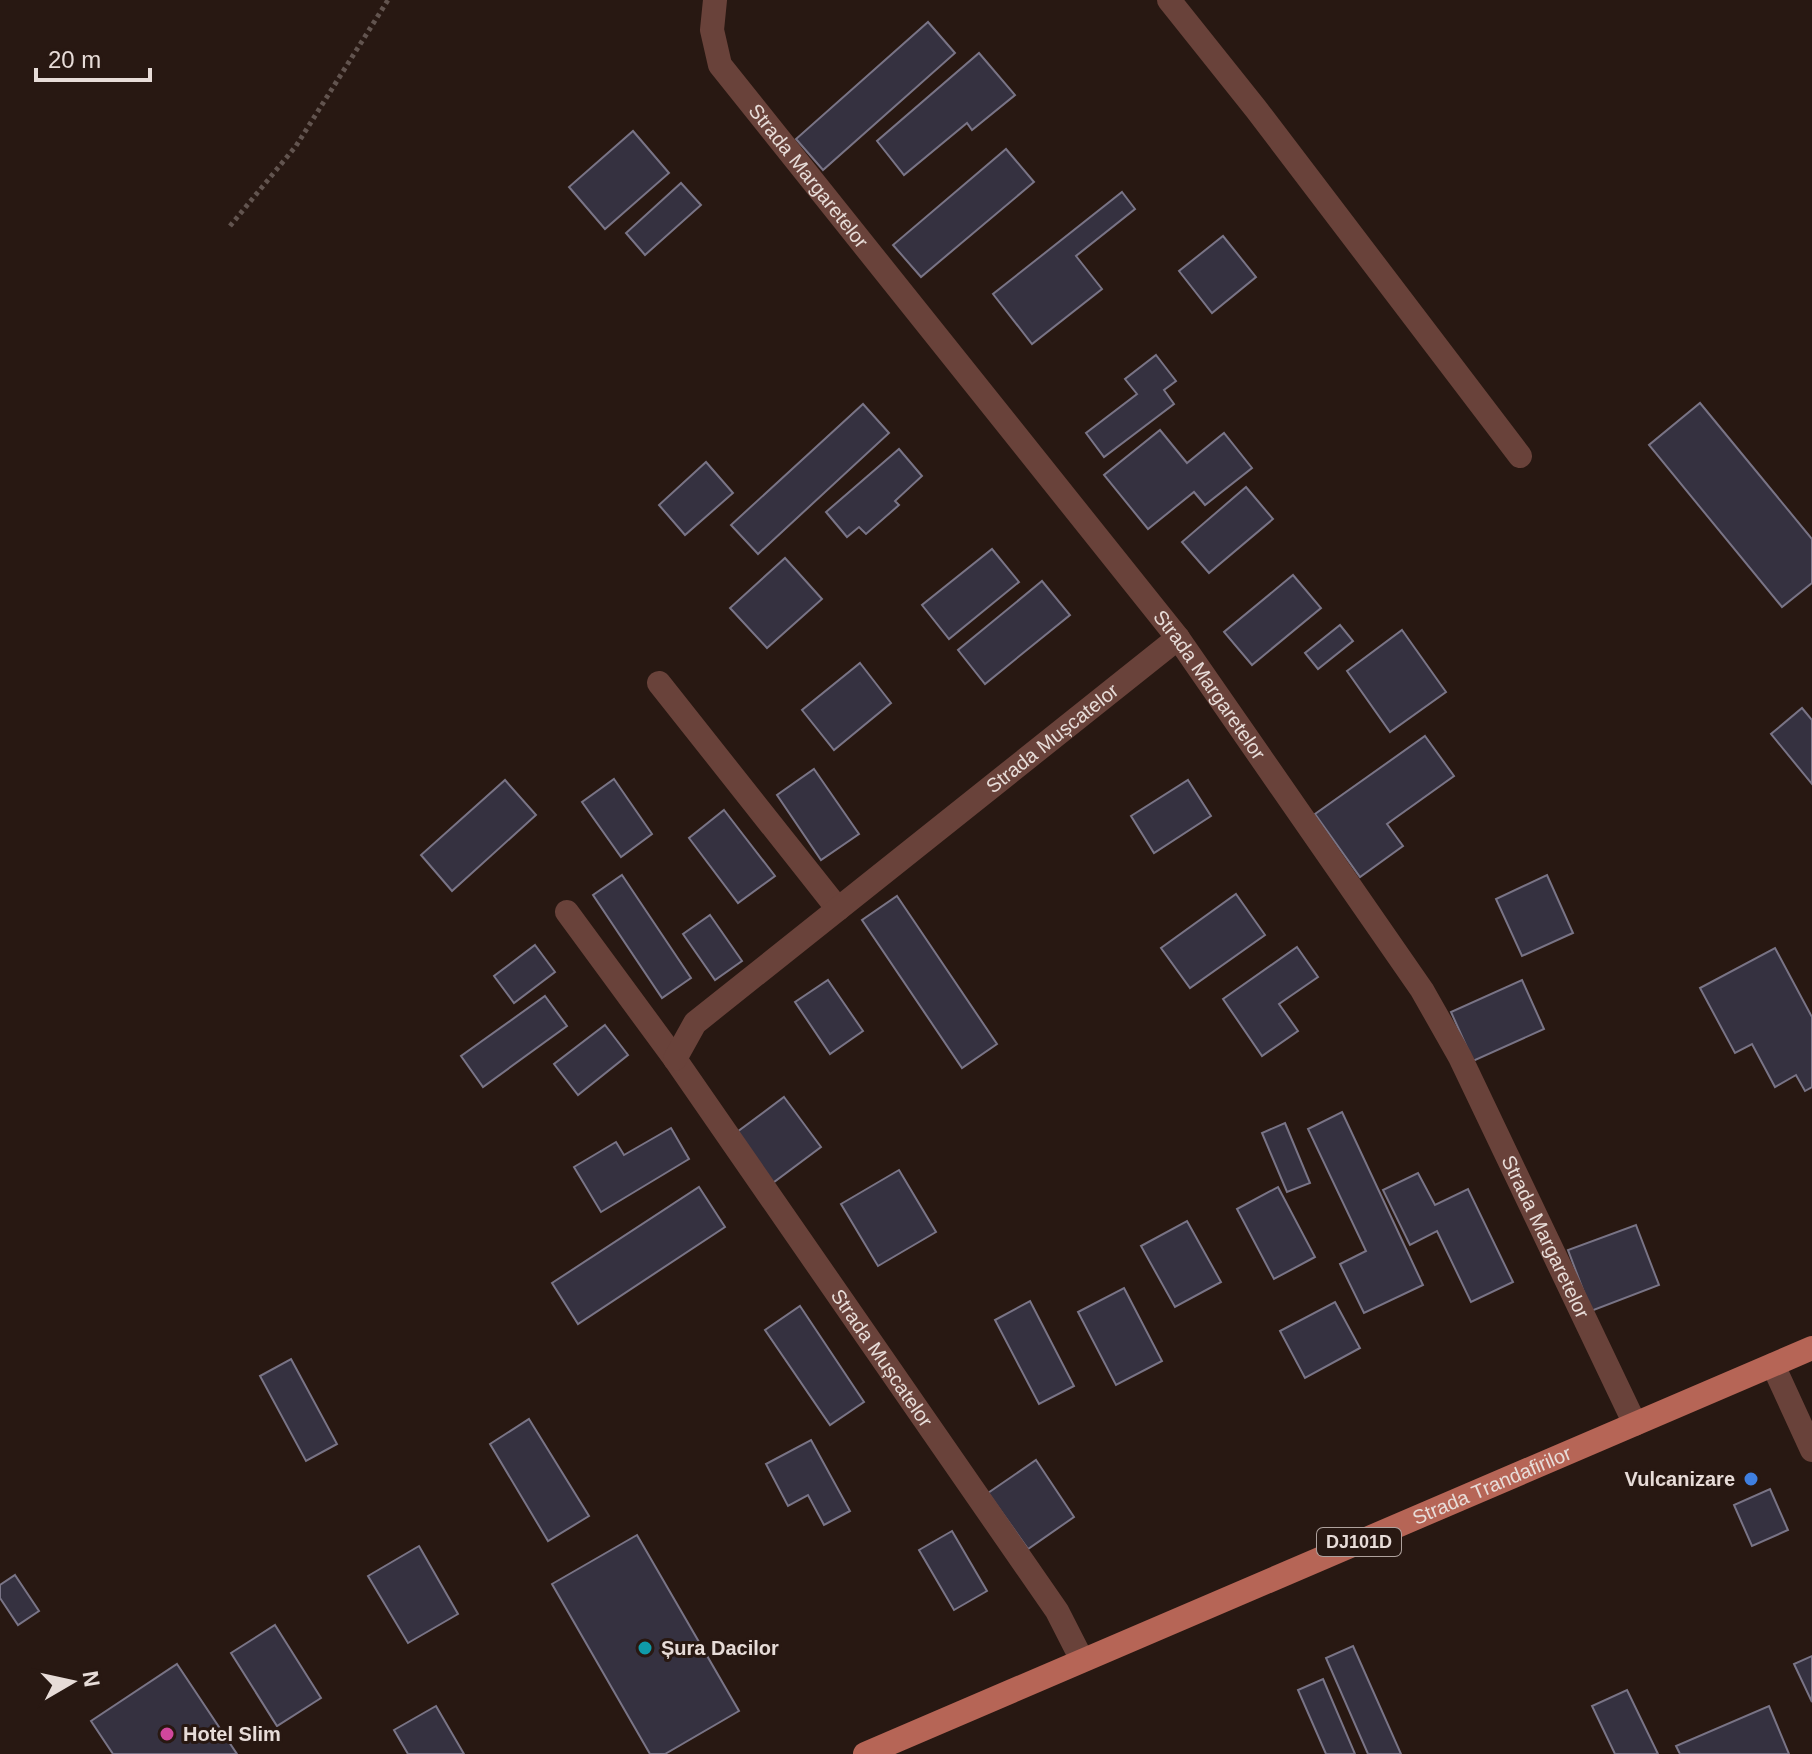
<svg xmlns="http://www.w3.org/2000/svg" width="1812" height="1754" font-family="Arial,sans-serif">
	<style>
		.building { fill: #353140; stroke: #797486; stroke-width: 2 }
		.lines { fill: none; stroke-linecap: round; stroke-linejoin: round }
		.path { stroke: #62544f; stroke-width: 5; stroke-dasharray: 4 4; stroke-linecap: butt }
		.minor { stroke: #69423a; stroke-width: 24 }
		.primary { stroke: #b66556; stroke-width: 24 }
		.shop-dot { fill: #3f7fe0; stroke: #281812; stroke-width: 3 }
		.culture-dot { fill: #0f9aa8; stroke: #281812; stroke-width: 3 }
		.hotel-dot { fill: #d1479c; stroke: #281812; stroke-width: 3 }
		.labels { text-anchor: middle; stroke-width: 6; stroke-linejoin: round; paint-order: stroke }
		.shield { fill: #281812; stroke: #aea19d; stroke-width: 2 }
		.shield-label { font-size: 18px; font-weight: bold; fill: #e7dcd8 }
		.street-label { font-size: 20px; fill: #e7dcd8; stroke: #281812 }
		.poi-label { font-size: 20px; font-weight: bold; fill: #e7dcd8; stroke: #281812; text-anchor: start }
	</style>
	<rect width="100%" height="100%" fill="#281812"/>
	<g class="building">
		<polygon points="928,22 955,53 823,170 796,139"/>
		<polygon points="979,53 1015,95 972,130 967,123 904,175 877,141"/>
		<polygon points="633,131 669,173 605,229 569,187"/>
		<polygon points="1006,149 1034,182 921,277 893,245"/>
		<polygon points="681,183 701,205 645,255 626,233"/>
		<polygon points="1122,192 1135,209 1076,256 1102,289 1032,344 993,294"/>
		<polygon points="1223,236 1256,277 1212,313 1179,271"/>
		<polygon points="1156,355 1176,381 1164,390 1174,404 1104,457 1086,433 1137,394 1125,379"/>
		<polygon points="1700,403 1812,539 1812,583 1782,607 1649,445"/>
		<polygon points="863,404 889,433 758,554 731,525"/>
		<polygon points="1160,430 1187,463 1224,433 1252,468 1205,505 1194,492 1148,529 1104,475"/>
		<polygon points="899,449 922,476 895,501 899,505 866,534 859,527 847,537 826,512"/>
		<polygon points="706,462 733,493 685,535 659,505"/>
		<polygon points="1246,487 1273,519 1209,573 1182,542"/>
		<polygon points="992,549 1019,582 949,639 922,605"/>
		<polygon points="785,558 822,599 767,648 730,608"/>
		<polygon points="1293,575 1321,608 1252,665 1224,632"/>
		<polygon points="1042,581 1070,615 985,684 958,650"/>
		<polygon points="1340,625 1353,641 1318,669 1305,653"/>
		<polygon points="1402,630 1446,692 1390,732 1347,671"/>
		<polygon points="860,663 891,703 834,750 802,710"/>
		<polygon points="1802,708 1812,720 1812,784 1771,734"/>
		<polygon points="1425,736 1454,776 1387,824 1403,846 1360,877 1315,814"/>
		<polygon points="814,769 859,834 821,860 777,795"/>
		<polygon points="614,779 652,834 621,857 582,802"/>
		<polygon points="505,780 536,815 452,891 421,855"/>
		<polygon points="1188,780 1211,816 1154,853 1131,816"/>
		<polygon points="724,810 775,876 738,903 689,838"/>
		<polygon points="622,875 691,978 662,998 593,895"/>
		<polygon points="1547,875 1573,933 1522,956 1496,899"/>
		<polygon points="1236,894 1265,935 1190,988 1161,948"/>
		<polygon points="897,896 997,1044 962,1068 862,920"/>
		<polygon points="710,915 742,961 715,980 683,934"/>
		<polygon points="535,945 555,972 514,1003 494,976"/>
		<polygon points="1297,947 1318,977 1279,1004 1298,1031 1262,1056 1223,999"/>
		<polygon points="1775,948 1812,1017 1812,1087 1805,1091 1796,1075 1775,1087 1752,1044 1735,1053 1700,988"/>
		<polygon points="828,980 863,1031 830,1054 795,1002"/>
		<polygon points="1522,980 1544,1029 1473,1061 1451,1012"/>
		<polygon points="545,996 567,1026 483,1087 461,1056"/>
		<polygon points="605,1025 628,1055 578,1095 554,1064"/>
		<polygon points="784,1097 821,1147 770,1185 733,1135"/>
		<polygon points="1342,1112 1423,1285 1364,1313 1340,1264 1366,1251 1308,1129"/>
		<polygon points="1285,1123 1310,1183 1287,1192 1262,1133"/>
		<polygon points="671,1128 689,1159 601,1212 574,1167 616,1142 624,1155"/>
		<polygon points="899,1170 936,1232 878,1266 841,1204"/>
		<polygon points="1418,1173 1435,1205 1468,1189 1513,1282 1471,1302 1437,1231 1410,1245 1383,1190"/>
		<polygon points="699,1187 725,1227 578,1324 552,1283"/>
		<polygon points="1278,1187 1315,1257 1274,1279 1237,1209"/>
		<polygon points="1187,1221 1221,1282 1175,1307 1141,1246"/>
		<polygon points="1636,1225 1659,1285 1591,1311 1568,1250"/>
		<polygon points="1124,1288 1162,1361 1116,1385 1078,1312"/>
		<polygon points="1030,1301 1074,1386 1039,1404 995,1320"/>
		<polygon points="1335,1302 1360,1348 1305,1378 1280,1331"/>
		<polygon points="800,1306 864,1402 830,1425 765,1330"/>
		<polygon points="291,1359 337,1444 306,1461 260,1376"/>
		<polygon points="529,1419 589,1516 548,1541 490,1444"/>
		<polygon points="811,1440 850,1511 824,1525 808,1495 788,1506 766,1464"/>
		<polygon points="1036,1460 1074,1517 1028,1549 988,1493"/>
		<polygon points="1770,1489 1788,1530 1752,1546 1734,1505"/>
		<polygon points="952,1531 987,1591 954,1610 919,1550"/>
		<polygon points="637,1535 739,1711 665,1754 650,1754 552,1584"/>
		<polygon points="419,1546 458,1614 408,1643 368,1576"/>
		<polygon points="15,1575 39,1611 18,1625 0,1598 0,1585"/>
		<polygon points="275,1625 321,1698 277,1726 231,1653"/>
		<polygon points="1353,1646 1401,1754 1368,1754 1326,1658"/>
		<polygon points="1812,1656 1812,1702 1794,1664"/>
		<polygon points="177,1664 237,1754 113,1754 91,1721"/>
		<polygon points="1323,1679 1355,1754 1326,1754 1298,1690"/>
		<polygon points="1627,1690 1658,1754 1615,1754 1592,1706"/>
		<polygon points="436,1706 464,1754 408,1754 394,1730"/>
		<polygon points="1769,1706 1789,1754 1680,1754 1676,1746"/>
	</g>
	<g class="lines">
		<polyline class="path" points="230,226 296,146 388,0"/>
		<g class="minor">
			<path id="s1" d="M715,0L712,30L720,65L1178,638L1422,990L1460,1057L1635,1424"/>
			<polyline points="1169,0 1256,109 1520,456"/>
			<polyline points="659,683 838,909"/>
			<path id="s2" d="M567,912L675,1059L1057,1611L1082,1660"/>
			<path id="s3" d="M675,1059L695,1023L1178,638"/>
			<polyline points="1773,1365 1812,1450"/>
		</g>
		<path class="primary" id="s4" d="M865,1754L1812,1348"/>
	</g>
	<circle class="shop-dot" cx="1751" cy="1479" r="8"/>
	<circle class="culture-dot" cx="645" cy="1648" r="8"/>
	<circle class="hotel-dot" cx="167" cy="1734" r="8"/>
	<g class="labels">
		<rect class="shield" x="1317" y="1528" width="84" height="28" rx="6"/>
		<g class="shield-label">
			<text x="1359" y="1548">DJ101D</text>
		</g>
		<g class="street-label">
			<text dy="7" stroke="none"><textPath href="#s1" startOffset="208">Strada Margaretelor</textPath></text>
			<text dy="7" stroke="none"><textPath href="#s1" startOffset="856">Strada Margaretelor</textPath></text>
			<text dy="7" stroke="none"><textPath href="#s3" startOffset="498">Strada Mușcatelor</textPath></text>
			<text dy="7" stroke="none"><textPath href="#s1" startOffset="1504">Strada Margaretelor</textPath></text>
			<text dy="7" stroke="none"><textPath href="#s2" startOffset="546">Strada Mușcatelor</textPath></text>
			<text dy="7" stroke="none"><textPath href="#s4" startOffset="682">Strada Trandafirilor</textPath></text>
		</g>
		<g class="poi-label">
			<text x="1735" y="1486" text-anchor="end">Vulcanizare</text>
			<text x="661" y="1655">Șura Dacilor</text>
			<text x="183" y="1741">Hotel Slim</text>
		</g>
	</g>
	<g transform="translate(72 1682) rotate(81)" stroke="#281812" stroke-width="6" paint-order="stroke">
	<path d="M0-6L14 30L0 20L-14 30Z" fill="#e7dcd8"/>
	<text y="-12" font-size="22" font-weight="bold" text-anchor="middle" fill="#e7dcd8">N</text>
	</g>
	<path d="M36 68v12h114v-12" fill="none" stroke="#e7dcd8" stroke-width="4"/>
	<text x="48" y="68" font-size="24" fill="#e7dcd8" stroke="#281812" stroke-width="6" paint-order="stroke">20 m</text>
</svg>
